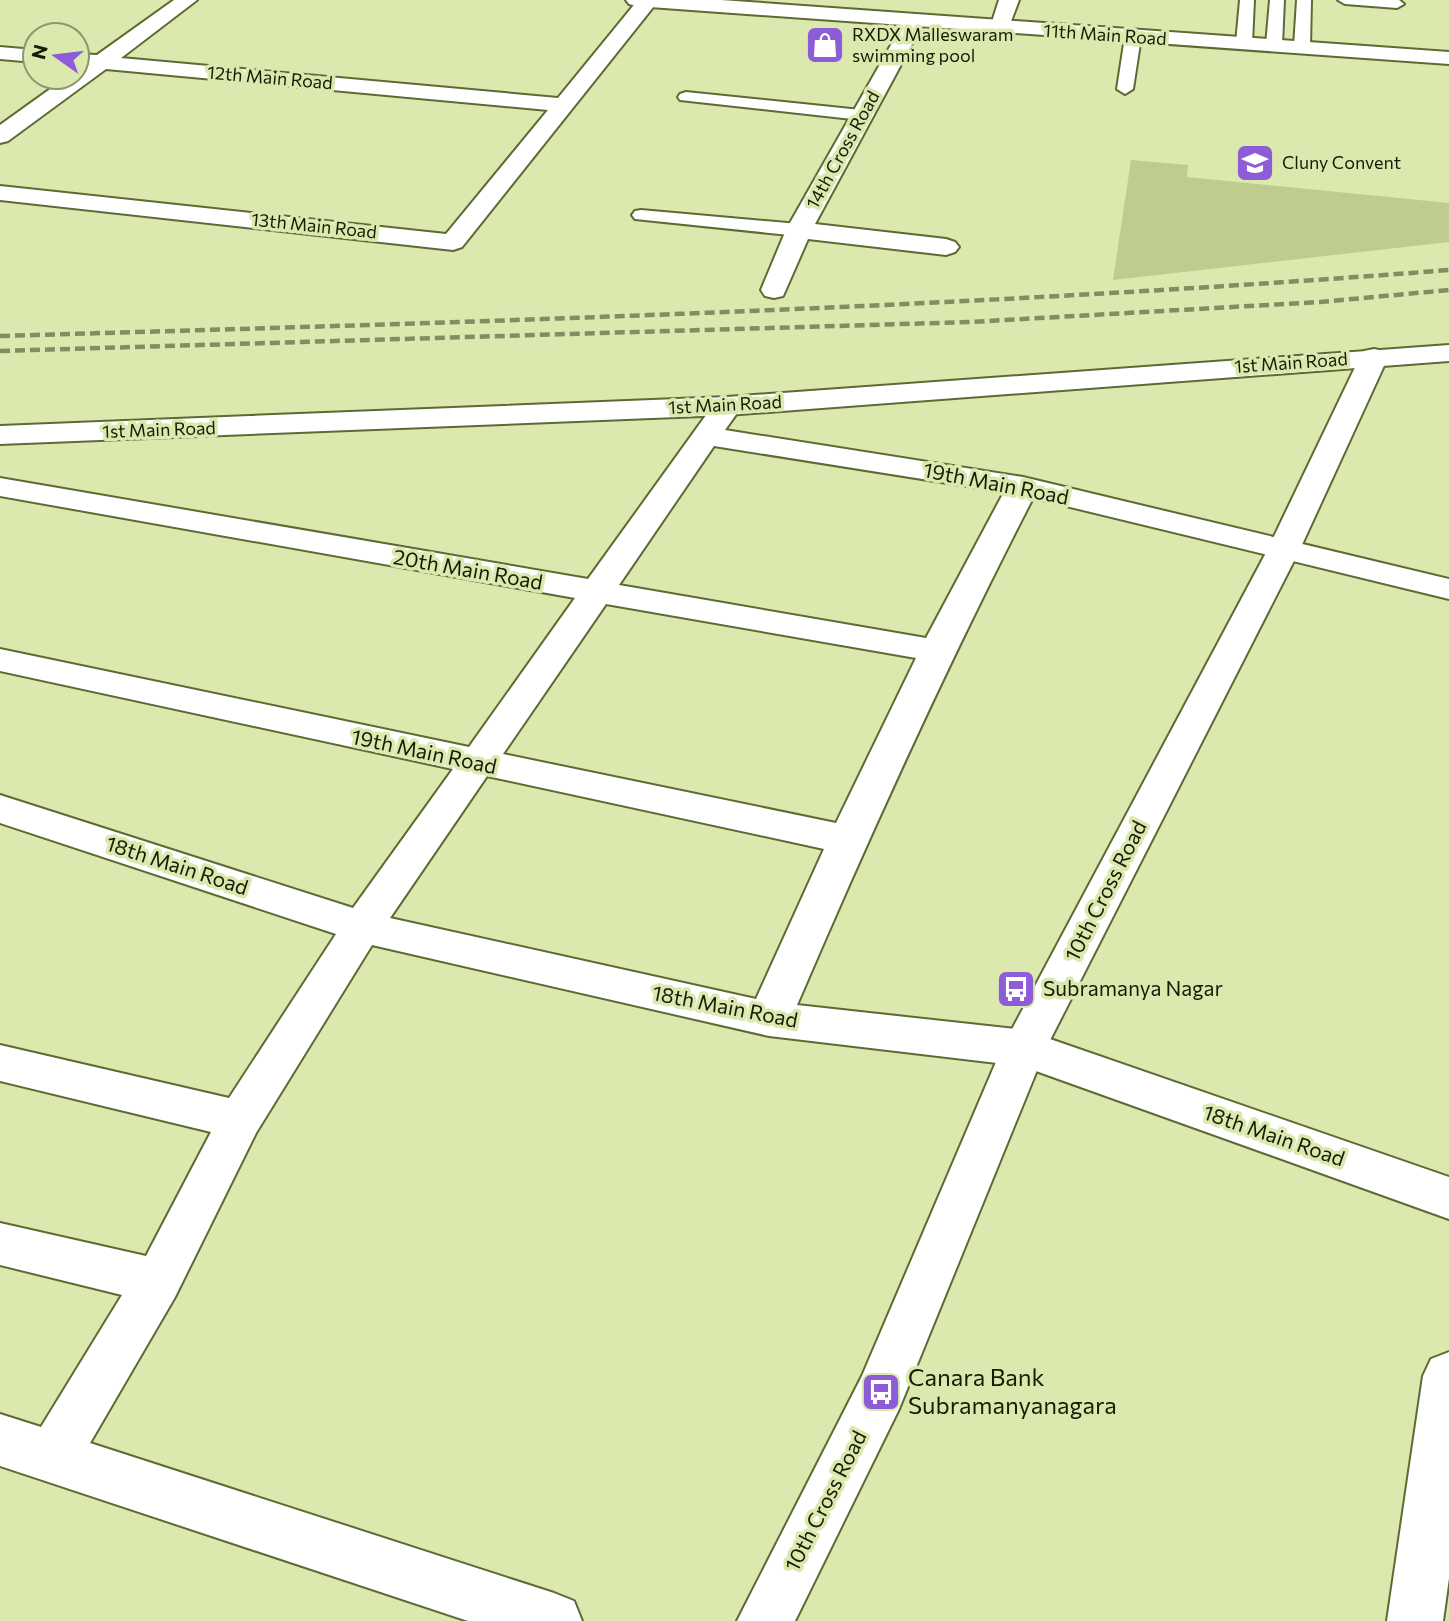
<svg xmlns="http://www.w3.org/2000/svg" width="1449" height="1621" font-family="Commissioner,sans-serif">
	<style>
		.green { fill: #becc90 }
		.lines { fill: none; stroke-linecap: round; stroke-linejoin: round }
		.service-casing { stroke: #5e6934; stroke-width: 4 }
		.minor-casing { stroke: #5e6934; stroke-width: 4 }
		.tertiary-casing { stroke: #5e6934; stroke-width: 4 }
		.secondary-casing { stroke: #5e6934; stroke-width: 4 }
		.service { fill: #fff; fill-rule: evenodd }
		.minor { fill: #fff; fill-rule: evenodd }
		.tertiary { fill: #fff; fill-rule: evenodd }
		.secondary { fill: #fff; fill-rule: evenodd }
		.rail { stroke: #838c63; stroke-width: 4.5; stroke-dasharray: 10 5; stroke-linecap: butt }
		.labels { text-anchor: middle; stroke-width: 7; stroke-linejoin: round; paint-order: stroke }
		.far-poi-label { font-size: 18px; fill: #181c07; stroke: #dbe9af; text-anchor: start }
		.far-street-label { font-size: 18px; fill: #181c07; stroke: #dbe9af }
		.street-label { font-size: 21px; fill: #181c07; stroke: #dbe9af }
		.poi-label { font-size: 21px; fill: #181c07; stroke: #dbe9af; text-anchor: start }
		.near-poi-label { font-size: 24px; fill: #181c07; stroke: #dbe9af; text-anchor: start }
	</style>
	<rect width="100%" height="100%" fill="#dbe9af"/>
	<polygon class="green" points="1131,160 1188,165 1187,177 1449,203 1449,242 1113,280"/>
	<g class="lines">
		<g class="service-casing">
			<g id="service">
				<polygon points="1240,0 1254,0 1252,43 1244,48 1236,43"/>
				<polygon points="1270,0 1284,0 1282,45 1274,50 1266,45"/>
				<polygon points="1297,0 1311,0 1310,47 1302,52 1294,47"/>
				<polygon points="1338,0 1399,0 1404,4 1397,8 1345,4"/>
				<polygon points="1133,32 1141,37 1133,89 1125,94 1117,89 1125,37"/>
				<polygon points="686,92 861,110 869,115 861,120 680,100 678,97 680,94"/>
				<polygon points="641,210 799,224 808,230 799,236 635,219 632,215 635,211"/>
			</g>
		</g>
		<g class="minor-casing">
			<g id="minor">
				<polygon points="174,0 197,0 121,58 558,98 638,0 658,1 462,247 453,250 0,200 0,186 446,234 548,110 106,69 8,141 0,143 0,125 67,77 77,77 77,70 81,67 77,66 77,54 97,55"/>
				<polygon points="999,0 1019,0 1007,32 993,32 990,28"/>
				<polygon points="914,16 921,18 924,22 815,224 946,239 955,242 959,247 955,252 946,255 808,239 783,296 774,298 765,296 761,290 786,230 904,22 907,18"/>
				<polygon points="0,47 35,50 35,62 0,59"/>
				<path d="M727,397L737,400L742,406L725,430L1023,477L1449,579V599L1033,498C947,665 871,832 797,1005L1024,1030L1449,1177V1219L1022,1066L769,1036L372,945L256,1133L175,1297L90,1443L554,1593L574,1601L582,1621H468L0,1466V1414L41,1427L122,1295L0,1265V1223L146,1256L211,1132L0,1081V1045L229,1098L336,934L0,823V795L353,908L453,769L0,671V649L469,747L575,598L0,496V478L588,579L717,400ZM714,446L1004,492L926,638L619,585ZM606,604L916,658L836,823L503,754ZM487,776L824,849L756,999L390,918Z"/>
				<polygon points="1449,1352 1449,1578 1443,1621 1387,1621 1423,1376 1431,1359"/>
			</g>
		</g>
		<g class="tertiary-casing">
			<g id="tertiary">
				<polygon points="626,0 721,0 1449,52 1449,64 636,6 629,4"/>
				<polygon points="1374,349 1384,351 1388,357 1300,549 1046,1048 899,1409 795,1621 737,1621 862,1376 1002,1048 1268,549 1360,357 1364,351"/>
			</g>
		</g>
		<g class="secondary-casing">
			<polygon id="secondary" points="1449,345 1449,361 727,415 0,444 0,426 727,397"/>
		</g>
		<use href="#service" class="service"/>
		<use href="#minor" class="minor"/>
		<use href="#tertiary" class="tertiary"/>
		<use href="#secondary" class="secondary"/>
		<g class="rail">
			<path d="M0,336C484,322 967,308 1449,270"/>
			<polyline points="0,351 970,322 1320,302 1449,290"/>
		</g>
	</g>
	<defs>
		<g id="shop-square" transform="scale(2.0125)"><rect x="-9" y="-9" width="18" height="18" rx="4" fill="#8d5dd7" stroke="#dbe9af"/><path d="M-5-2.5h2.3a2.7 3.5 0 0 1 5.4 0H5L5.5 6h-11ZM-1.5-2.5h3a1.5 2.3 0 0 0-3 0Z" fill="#fff"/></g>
		<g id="school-square" transform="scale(2.0125)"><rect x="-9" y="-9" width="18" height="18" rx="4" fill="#8d5dd7" stroke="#dbe9af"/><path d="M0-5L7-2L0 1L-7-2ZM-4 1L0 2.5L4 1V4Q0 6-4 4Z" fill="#fff"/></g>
		<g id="bus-square" transform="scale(2.0125)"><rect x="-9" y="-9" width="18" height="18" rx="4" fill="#8d5dd7" stroke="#dbe9af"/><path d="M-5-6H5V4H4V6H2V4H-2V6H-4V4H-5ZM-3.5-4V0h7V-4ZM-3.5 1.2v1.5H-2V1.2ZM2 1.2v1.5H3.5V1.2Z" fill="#fff"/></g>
	</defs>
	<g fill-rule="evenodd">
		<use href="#shop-square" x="825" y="45"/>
		<use href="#school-square" x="1255" y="163"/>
		<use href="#bus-square" x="1016" y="989"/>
		<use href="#bus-square" x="881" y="1392"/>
	</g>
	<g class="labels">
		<g class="far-poi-label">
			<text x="852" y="41">RXDX Malleswaram<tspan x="852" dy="21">swimming pool</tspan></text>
			<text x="1282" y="169">Cluny Convent</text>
		</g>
		<g class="far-street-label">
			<text transform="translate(1105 35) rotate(4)" y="6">11th Main Road</text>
			<text transform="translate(270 78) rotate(5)" y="6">12th Main Road</text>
			<text transform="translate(843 150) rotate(-61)" y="6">14th Cross Road</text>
			<text transform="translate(314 226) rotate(6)" y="6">13th Main Road</text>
			<text transform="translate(1291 363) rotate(-4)" y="6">1st Main Road</text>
			<text transform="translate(725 405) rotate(-3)" y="6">1st Main Road</text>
			<text transform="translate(159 430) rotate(-2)" y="6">1st Main Road</text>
		</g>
		<g class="street-label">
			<text transform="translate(996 484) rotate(11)" y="7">19th Main Road</text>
			<text transform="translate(468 570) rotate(10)" y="7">20th Main Road</text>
			<text transform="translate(424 752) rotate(12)" y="7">19th Main Road</text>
			<text transform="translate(177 866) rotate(18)" y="7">18th Main Road</text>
			<text transform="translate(1106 891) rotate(-63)" y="7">10th Cross Road</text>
			<text transform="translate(725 1007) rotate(11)" y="7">18th Main Road</text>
			<text transform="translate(1274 1136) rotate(19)" y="7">18th Main Road</text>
			<text transform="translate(826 1501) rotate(-63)" y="7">10th Cross Road</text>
		</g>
		<g class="poi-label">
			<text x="1043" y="996">Subramanya Nagar</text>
		</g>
		<g class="near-poi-label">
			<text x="908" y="1386">Canara Bank<tspan x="908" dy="28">Subramanyanagara</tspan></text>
		</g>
	</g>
	<g transform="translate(56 56) rotate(284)"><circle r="33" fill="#dbe9af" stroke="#8d976c" stroke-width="2"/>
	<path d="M0-5L12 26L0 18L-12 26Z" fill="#8d5dd7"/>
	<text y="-10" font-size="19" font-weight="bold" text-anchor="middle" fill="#181c07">N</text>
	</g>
</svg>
